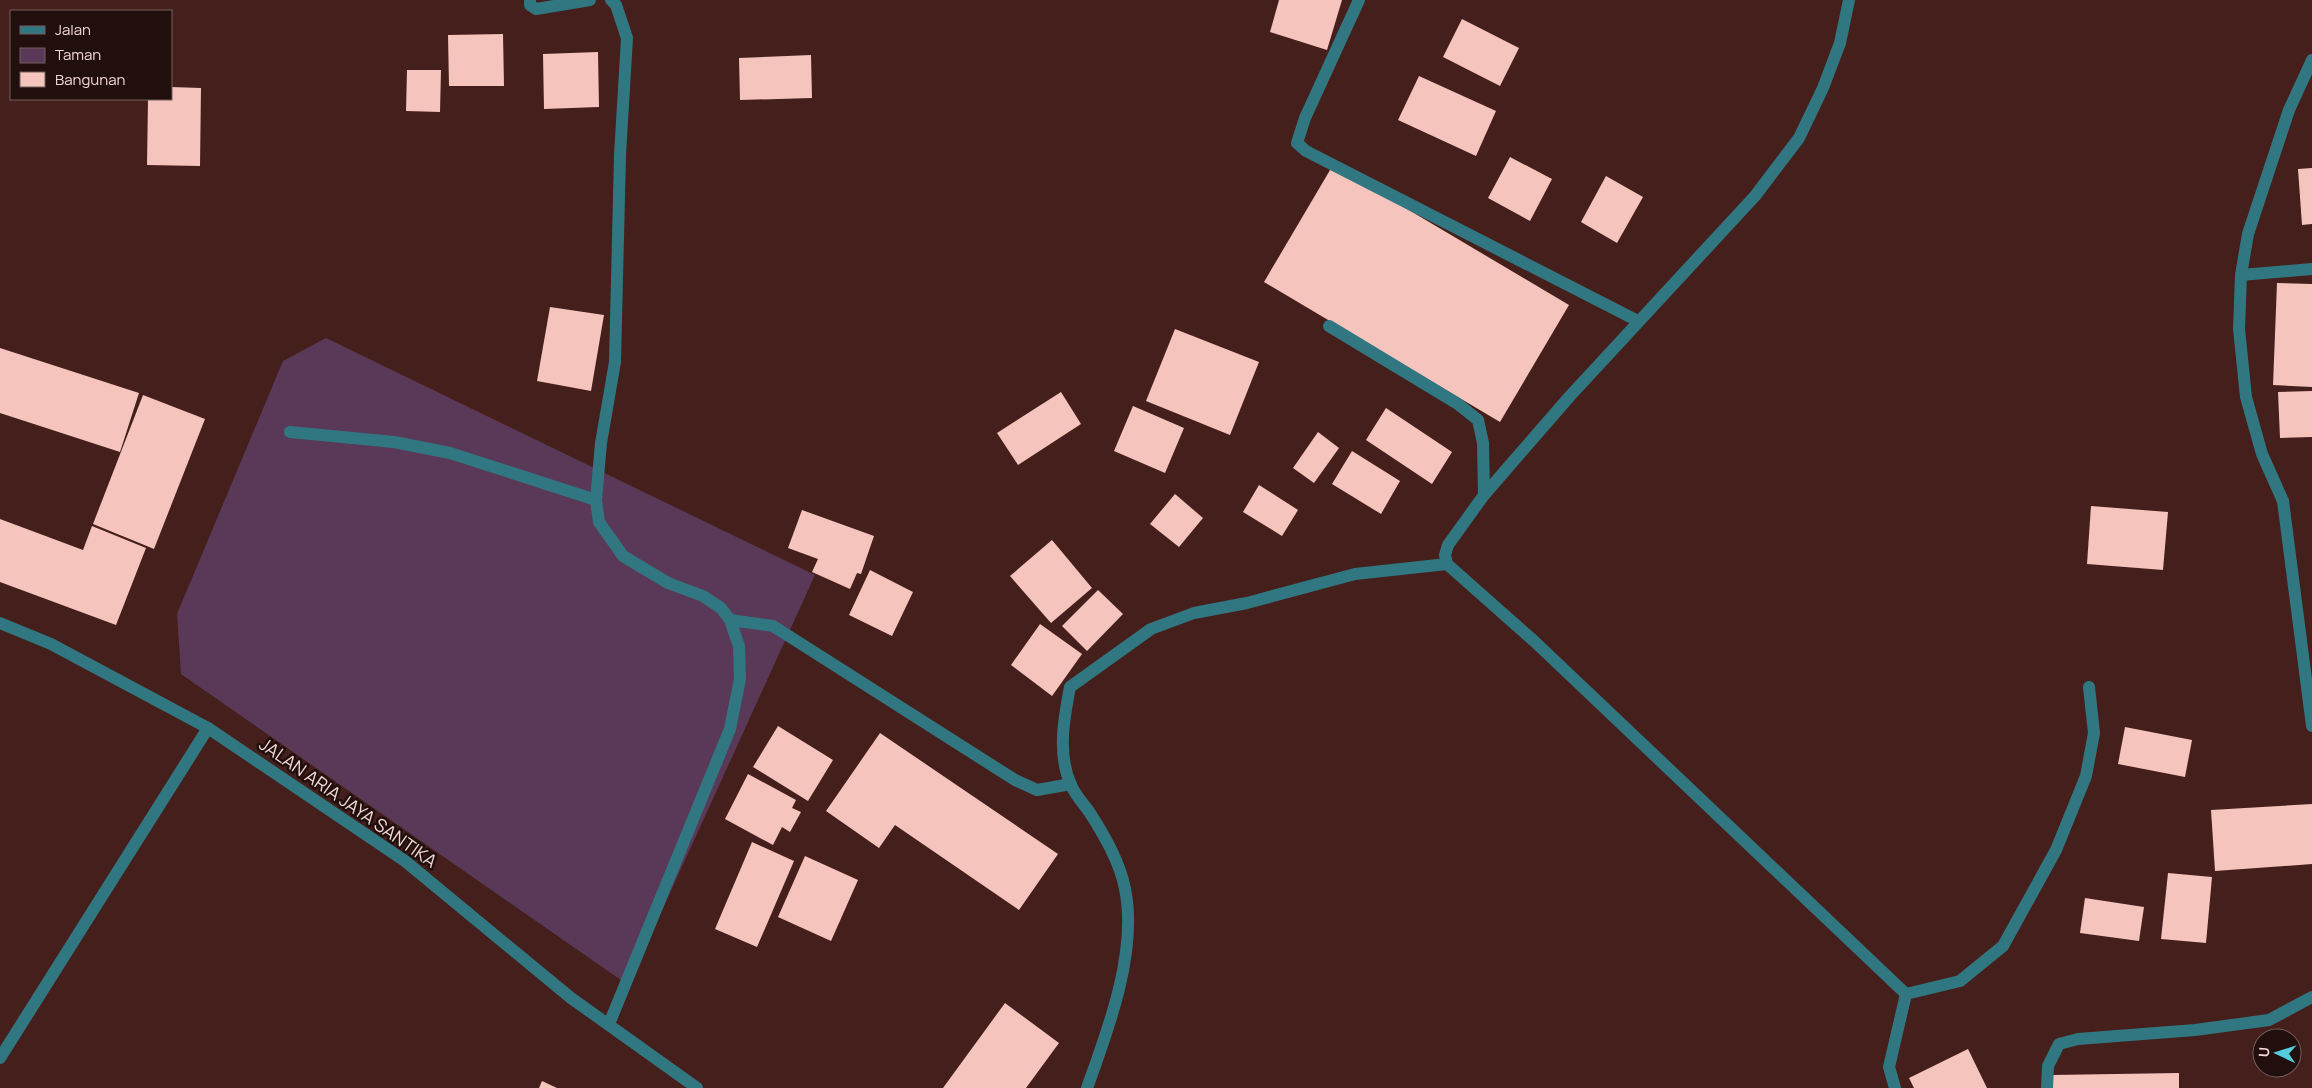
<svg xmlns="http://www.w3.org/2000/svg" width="2312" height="1088" font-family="Manrope,sans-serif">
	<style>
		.green { fill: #593957 }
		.building { fill: #f5c4bd }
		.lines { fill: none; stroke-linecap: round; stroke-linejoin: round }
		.minor { stroke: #317781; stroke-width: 12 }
		.labels { text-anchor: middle; stroke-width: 5; stroke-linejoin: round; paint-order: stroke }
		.street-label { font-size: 18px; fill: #f1d7d3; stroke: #200f0d }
	</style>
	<rect width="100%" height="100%" fill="#451f1b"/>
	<polygon class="green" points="326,338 815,575 628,985 181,674 177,614 283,361"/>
	<g class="building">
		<polygon points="1279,0 1342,0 1327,50 1270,32"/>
		<polygon points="1462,19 1519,48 1500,86 1443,57"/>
		<polygon points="503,34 504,86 449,86 448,35"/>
		<polygon points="598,52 599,107 544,109 543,54"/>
		<polygon points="811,55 812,98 740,100 739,58"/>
		<polygon points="407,70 441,70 440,112 406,111"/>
		<polygon points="1419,76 1496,111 1476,156 1398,120"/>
		<polygon points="171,87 201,88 200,166 147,165 148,99 171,99"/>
		<polygon points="1510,157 1552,179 1530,221 1488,198"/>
		<polygon points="1333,165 1569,305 1500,422 1264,282"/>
		<polygon points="2312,168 2312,224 2302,225 2298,169"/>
		<polygon points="1606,176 1643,197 1617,243 1581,222"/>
		<polygon points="2277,283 2312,284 2312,387 2273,385"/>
		<polygon points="550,307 604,315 591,391 537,381"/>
		<polygon points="1175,329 1259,362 1230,435 1146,401"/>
		<polygon points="0,348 139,393 120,452 0,413"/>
		<polygon points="2312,391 2312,437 2280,438 2278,392"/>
		<polygon points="1061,392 1081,424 1018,465 997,433"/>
		<polygon points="143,395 205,419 154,549 93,524"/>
		<polygon points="1133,406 1184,428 1165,473 1114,451"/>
		<polygon points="1386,408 1452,452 1432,484 1366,440"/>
		<polygon points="1318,432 1339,448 1314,483 1293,468"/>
		<polygon points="1352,451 1400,481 1381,514 1332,484"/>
		<polygon points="1259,485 1298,510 1282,536 1243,512"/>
		<polygon points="1175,494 1203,518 1179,547 1150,524"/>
		<polygon points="2091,506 2168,512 2163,570 2087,564"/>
		<polygon points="802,510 874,536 861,574 857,573 850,589 812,572 818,559 788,548"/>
		<polygon points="0,519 83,550 92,526 146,548 116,625 0,582"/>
		<polygon points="1052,540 1092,588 1051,623 1010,576"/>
		<polygon points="870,570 913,592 892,636 849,615"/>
		<polygon points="1098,590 1123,614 1087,651 1062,626"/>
		<polygon points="1040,624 1082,654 1052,696 1011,665"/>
		<polygon points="778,726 833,760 808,801 753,767"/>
		<polygon points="2125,727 2192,740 2185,777 2118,764"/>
		<polygon points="880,733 1058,854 1019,910 895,825 879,848 826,811"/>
		<polygon points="748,774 796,800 792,808 801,812 790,832 782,827 773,845 725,819"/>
		<polygon points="2312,804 2312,864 2215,871 2211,810"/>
		<polygon points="752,842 794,861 757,947 715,929"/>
		<polygon points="805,856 858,880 831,941 778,917"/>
		<polygon points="2168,873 2212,877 2206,943 2161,939"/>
		<polygon points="2085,898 2144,907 2139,941 2080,933"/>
		<polygon points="1005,1003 1059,1043 1026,1088 943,1088"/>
		<polygon points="1968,1049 1987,1088 1914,1088 1909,1078"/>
		<polygon points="2179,1073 2179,1088 2051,1088 2051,1075"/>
		<polygon points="542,1081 557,1088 539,1088"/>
	</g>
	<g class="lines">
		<g class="minor">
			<polyline points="530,0 530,5 536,9 590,0"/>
			<polyline points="1359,0 1305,118 1297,143 1306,151 1638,321"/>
			<polyline points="1849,0 1840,43 1823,88 1799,138 1755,196 1570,396 1484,495 1448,545 1445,555 1447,564 1534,641 1906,994"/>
			<polyline points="2312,60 2289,110 2248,234 2241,275 2239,329 2246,397 2262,454 2283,501 2312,726"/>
			<polyline points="2241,275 2312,269"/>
			<polyline points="1329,326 1458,404 1478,420 1483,443 1484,495"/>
			<polyline points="290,432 394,442 450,453 596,500"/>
			<polyline points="730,620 773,626 1015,780 1037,790 1071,784"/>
			<polyline points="0,623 51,644 208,728 405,861 571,998 697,1088"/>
			<polyline points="1906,994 1960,981 2003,946 2056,850 2086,776 2094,733 2089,687"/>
			<polyline points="609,1024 730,729 740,679 739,646 730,620 721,608 703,596 668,583 623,556 599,522 596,500 601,443 615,362 620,155 627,38 616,5 611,0"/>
			<polyline points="0,1058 208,728"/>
			<path d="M1087,1088C1108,1030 1138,951 1125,889C1120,862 1104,835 1090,813C1084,804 1075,795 1071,785C1057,754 1064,718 1070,687L1151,629L1194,613L1247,603L1355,574L1447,564"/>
			<polyline points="1895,1088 1889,1067 1906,994"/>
			<polyline points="2047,1088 2048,1066 2059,1044 2078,1039 2195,1030 2269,1020 2312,997"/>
		</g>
	</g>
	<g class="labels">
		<g class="street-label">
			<text transform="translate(348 803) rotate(35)" y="6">JALAN ARIA JAYA SANTIKA</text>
		</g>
	</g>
	<rect x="10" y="10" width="162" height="90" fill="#200f0d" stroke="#745f5c"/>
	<rect x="20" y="26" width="25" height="8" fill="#317781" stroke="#745f5c"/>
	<text x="55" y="35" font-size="15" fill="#f1d7d3">Jalan</text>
	<rect x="20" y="48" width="25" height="15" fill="#593957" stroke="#745f5c"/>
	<text x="55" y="60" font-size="15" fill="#f1d7d3">Taman</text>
	<rect x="20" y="72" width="25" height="15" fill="#f5c4bd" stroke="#745f5c"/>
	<text x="55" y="85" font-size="15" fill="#f1d7d3">Bangunan</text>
	<g transform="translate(2277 1053) rotate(274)"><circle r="24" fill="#200f0d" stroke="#745f5c"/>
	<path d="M0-4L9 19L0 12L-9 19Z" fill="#53cbdb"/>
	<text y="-8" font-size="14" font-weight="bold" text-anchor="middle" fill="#f1d7d3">U</text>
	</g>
</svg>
